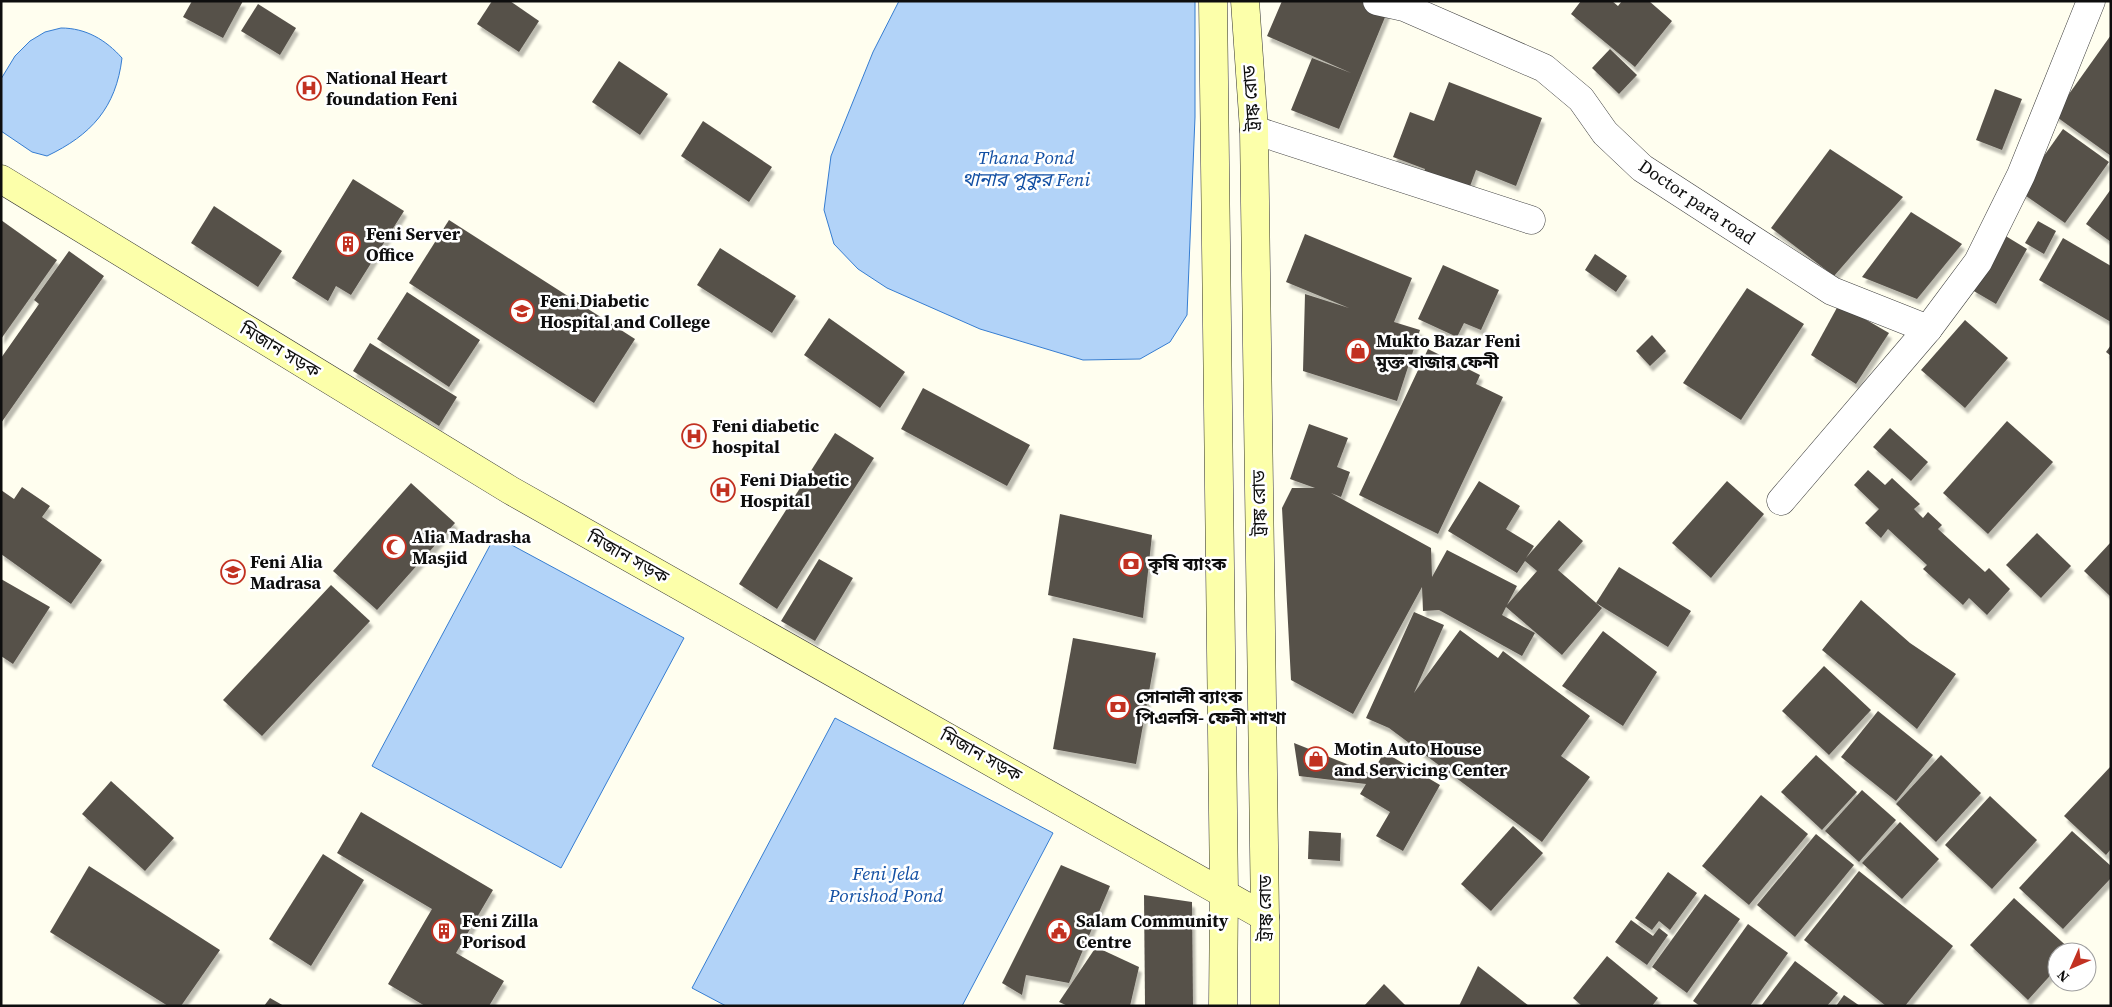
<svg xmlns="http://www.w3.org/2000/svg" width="2112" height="1007" font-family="'Source Serif 4','Noto Sans Bengali',serif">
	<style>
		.water { fill: #b2d3f8; stroke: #367dd1 }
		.building { fill: #57514a; filter: url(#shadow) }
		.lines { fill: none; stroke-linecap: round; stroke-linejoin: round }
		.street-casing { stroke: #414141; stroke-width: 29 }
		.secondary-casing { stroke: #303030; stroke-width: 29 }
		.street { stroke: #fff; stroke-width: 28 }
		.secondary { stroke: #fcffaa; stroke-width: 28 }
		.labels { text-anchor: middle; stroke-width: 5; stroke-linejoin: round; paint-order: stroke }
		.poi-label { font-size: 18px; font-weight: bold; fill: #0e0e0e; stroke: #fff; text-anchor: start }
		.street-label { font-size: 18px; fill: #0e0e0e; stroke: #fff }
		.water-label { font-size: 19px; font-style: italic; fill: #1350a4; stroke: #fff }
	</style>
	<defs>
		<filter id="shadow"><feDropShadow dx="3" dy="5.5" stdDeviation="1" flood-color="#0004"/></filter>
	</defs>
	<rect width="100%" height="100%" fill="#fffeef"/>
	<g class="water">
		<polygon points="899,1 1195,1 1195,117 1187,315 1170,342 1140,359 1083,360 980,329 887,288 858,269 834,244 824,210 831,156 873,52"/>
		<path d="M61,28C86,28 106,40 122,58C116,108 91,135 47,156L32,152L1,131V79L15,56L30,41L45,32Z"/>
		<polygon points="495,536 684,638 561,868 372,766"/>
		<polygon points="835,718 1053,833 962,1006 726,1006 692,988"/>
	</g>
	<g class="building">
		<polygon points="192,1 243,1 223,38 183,17"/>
		<polygon points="492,1 510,1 539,21 519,52 477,24"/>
		<polygon points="1282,1 1383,1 1390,5 1339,129 1291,110 1312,58 1351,73 1267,36"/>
		<polygon points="1581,1 1612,1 1618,6 1622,1 1649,1 1672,21 1635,67 1571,14"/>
		<polygon points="258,4 296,28 280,55 241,31"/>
		<polygon points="2111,35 2111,156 2054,115"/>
		<polygon points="1610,49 1637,75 1619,94 1592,68"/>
		<polygon points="619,61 668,94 640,135 592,102"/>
		<polygon points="1449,82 1542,118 1516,186 1476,170 1465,200 1420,183 1425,169 1393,157 1410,112 1434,121"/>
		<polygon points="1995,89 2022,99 2002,150 1976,140"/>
		<polygon points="703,121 772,167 749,202 681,156"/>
		<polygon points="2063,129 2109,162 2065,223 2019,191"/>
		<polygon points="1830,149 1903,197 1834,276 1771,228"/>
		<polygon points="353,179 404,211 351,295 336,286 328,301 292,278"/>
		<polygon points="2111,189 2111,242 2086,224"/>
		<polygon points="214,206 282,251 258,287 191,243"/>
		<polygon points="1911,212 1962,244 1917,299 1862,277"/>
		<polygon points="1,220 57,260 1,339"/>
		<polygon points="449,220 635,339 594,403 409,283"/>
		<polygon points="2038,221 2056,231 2044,254 2025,243"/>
		<polygon points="1305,234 1412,278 1394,322 1420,330 1397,401 1303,371 1305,294 1349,308 1286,282"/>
		<polygon points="2004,235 2027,249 1996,304 1972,290"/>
		<polygon points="2063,238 2111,266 2111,322 2039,280"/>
		<polygon points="720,248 796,296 772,333 697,285"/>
		<polygon points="69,251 104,276 1,423 1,358 39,304 34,300"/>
		<polygon points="1595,254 1627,276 1616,292 1585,270"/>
		<polygon points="1443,265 1499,290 1481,330 1464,323 1457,337 1418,319"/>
		<polygon points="1747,288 1804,324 1741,420 1683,383"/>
		<polygon points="407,292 480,340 449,387 377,339"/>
		<polygon points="1839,304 1889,333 1856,384 1811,355"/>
		<polygon points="829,318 905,372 880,408 804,355"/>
		<polygon points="1965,320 2008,358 1965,408 1921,370"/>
		<polygon points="1652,335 1666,351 1650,366 1636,351"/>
		<polygon points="370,343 457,397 439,426 353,371"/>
		<polygon points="2111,345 2111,356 2106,352"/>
		<polygon points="1428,349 1480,375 1476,384 1503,397 1438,534 1359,495"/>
		<polygon points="923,388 1030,445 1007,486 901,429"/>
		<polygon points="2007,421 2053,462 1988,534 1943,493"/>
		<polygon points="1309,424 1348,438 1337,467 1350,472 1341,497 1331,493 1431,548 1432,577 1447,550 1517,586 1507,605 1537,571 1525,561 1517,573 1448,531 1479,481 1520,506 1506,529 1534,546 1526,558 1559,520 1583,541 1558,570 1602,608 1562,655 1506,607 1502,615 1535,633 1522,656 1439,610 1423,611 1422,587 1353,714 1291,680 1282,508 1292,488 1315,488 1290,479"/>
		<polygon points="1890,428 1928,462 1911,481 1873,447"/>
		<polygon points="835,433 874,458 777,609 739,584"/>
		<polygon points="1868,470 1885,485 1892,478 1920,504 1914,509 1923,518 1928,512 1942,525 1938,529 1985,572 1989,568 2010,589 1987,615 1969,598 1963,605 1923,569 1927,565 1888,529 1881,538 1865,523 1879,509 1854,485"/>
		<polygon points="1727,481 1764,514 1711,578 1672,543"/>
		<polygon points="411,483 455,523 377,610 333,571"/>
		<polygon points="22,487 50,506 42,517 102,560 71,604 1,554 1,490 14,499"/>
		<polygon points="1060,514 1152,535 1143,618 1048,595"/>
		<polygon points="2037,533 2071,566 2041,598 2006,565"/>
		<polygon points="2111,542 2111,597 2084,571"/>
		<polygon points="819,559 853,578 815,641 781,621"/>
		<polygon points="1619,567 1691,611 1668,647 1596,603"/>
		<polygon points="1,579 50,607 13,664 1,656"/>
		<polygon points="331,585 370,621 262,736 223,700"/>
		<polygon points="1861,600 1910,643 1956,674 1917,729 1822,650"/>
		<polygon points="1414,612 1444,625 1414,693 1460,630 1498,658 1503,651 1590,716 1561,756 1590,777 1542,842 1389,728 1366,718"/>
		<polygon points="1603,631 1657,672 1623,726 1562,686"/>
		<polygon points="1073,638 1156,653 1136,764 1053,749"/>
		<polygon points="1824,666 1871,710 1829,755 1782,711"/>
		<polygon points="1878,711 1933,755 1896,801 1841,757"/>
		<polygon points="1294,743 1372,774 1384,752 1440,785 1403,851 1376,836 1390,812 1360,794 1366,784 1299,776"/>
		<polygon points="1816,755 1857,792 1822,830 1781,792"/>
		<polygon points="1941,755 1981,793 1936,842 1896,804"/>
		<polygon points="2111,766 2111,849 2106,855 2064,816"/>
		<polygon points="111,781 174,838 145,871 82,814"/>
		<polygon points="1862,790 1896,820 1859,862 1825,831"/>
		<polygon points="1761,795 1808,834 1749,905 1702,866"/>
		<polygon points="1990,796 2037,840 1992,889 1945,845"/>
		<polygon points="361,812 493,890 456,953 504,981 489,1006 425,1006 388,984 432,909 337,853"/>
		<polygon points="1900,822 1939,859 1902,899 1862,863"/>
		<polygon points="1513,826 1543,853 1491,911 1461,884"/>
		<polygon points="1309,831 1341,833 1340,861 1308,859"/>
		<polygon points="2072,831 2111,866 2111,878 2063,929 2019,888"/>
		<polygon points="1816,834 1854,865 1795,937 1757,905"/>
		<polygon points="323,854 364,880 311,966 269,939"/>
		<polygon points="1061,865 1110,886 1069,983 1026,975 1022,995 1002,983"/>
		<polygon points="89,866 220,950 181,1006 168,1006 50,932"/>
		<polygon points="1859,871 1953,946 1905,1006 1886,1006 1804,940"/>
		<polygon points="1668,872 1697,893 1670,930 1659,921 1652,930 1635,918"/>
		<polygon points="1705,894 1740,919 1687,993 1652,967"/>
		<polygon points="1144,895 1192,902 1193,1006 1145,1006"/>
		<polygon points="2014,898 2073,952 2057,952 2057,968 2028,1000 1970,945"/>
		<polygon points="1631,920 1653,936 1659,928 1668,935 1647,965 1615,942"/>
		<polygon points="1748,924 1788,953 1750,1006 1700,1006 1693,1001"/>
		<polygon points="1096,947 1139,967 1130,1006 1068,1006 1059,1002"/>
		<polygon points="1607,956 1658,998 1652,1006 1582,1006 1573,998"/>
		<polygon points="1795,961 1838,993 1827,1006 1761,1006"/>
		<polygon points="1478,966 1529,1006 1459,1006"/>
		<polygon points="1384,984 1406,1006 1364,1006"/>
		<polygon points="1844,995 1860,1006 1836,1006"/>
		<polygon points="270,998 284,1006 264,1006"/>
	</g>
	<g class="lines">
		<g class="street-casing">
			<g id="street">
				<polyline points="1377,1 1404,7 1544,68 1581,99 1605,133 1642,168 1832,291 1928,329"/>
				<polyline points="1254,130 1531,220"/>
				<polyline points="1781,501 1928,329 1978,262 2021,175 2091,1"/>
			</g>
		</g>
		<g class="secondary-casing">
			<g id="secondary">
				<polyline points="1213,1 1224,892 1223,1006"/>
				<polyline points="1245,1 1254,130 1265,917 1265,1006"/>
				<polyline points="1,179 510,490 1265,917"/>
			</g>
		</g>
		<use href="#street" class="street"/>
		<use href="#secondary" class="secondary"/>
	</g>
	<defs>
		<g id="hospital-ring" transform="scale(1.25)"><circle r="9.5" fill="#fff" stroke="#c23121" stroke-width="1.5"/><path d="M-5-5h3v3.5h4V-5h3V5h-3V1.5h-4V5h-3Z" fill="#c23121"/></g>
		<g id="building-ring" transform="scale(1.25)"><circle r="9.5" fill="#fff" stroke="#c23121" stroke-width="1.5"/><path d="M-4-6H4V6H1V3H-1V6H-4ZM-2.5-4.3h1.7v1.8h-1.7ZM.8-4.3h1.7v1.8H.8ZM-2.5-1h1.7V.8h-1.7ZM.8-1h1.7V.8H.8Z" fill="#c23121"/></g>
		<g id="university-ring" transform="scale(1.25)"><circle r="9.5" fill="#fff" stroke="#c23121" stroke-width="1.5"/><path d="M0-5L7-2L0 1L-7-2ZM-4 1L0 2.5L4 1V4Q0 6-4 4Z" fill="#c23121"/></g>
		<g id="shop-ring" transform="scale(1.25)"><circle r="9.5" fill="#fff" stroke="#c23121" stroke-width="1.5"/><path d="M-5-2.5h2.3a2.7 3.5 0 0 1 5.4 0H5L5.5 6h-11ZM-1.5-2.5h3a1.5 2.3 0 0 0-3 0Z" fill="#c23121"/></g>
		<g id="mosque-ring" transform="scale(1.25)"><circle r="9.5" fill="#fff" stroke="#c23121" stroke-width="1.5"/><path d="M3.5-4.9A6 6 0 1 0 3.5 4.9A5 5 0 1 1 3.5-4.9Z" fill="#c23121"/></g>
		<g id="bank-ring" transform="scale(1.25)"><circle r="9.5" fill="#fff" stroke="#c23121" stroke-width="1.5"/><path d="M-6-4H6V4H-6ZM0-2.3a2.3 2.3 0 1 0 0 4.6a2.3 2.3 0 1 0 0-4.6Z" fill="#c23121"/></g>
		<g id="school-ring" transform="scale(1.25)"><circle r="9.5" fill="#fff" stroke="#c23121" stroke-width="1.5"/><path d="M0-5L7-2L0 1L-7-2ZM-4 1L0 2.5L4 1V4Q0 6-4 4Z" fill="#c23121"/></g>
		<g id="civic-ring" transform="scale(1.25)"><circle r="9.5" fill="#fff" stroke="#c23121" stroke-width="1.5"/><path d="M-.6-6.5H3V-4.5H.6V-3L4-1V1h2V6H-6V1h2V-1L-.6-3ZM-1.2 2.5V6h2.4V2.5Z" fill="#c23121"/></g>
	</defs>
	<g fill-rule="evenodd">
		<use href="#hospital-ring" x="309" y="88"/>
		<use href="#building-ring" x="348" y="244"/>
		<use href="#university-ring" x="522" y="311"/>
		<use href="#shop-ring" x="1358" y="351"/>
		<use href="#hospital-ring" x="694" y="436"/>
		<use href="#hospital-ring" x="723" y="490"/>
		<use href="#mosque-ring" x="394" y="547"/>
		<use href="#bank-ring" x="1131" y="564"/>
		<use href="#school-ring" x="233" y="572"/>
		<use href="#bank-ring" x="1118" y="707"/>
		<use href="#shop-ring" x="1316" y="759"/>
		<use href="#building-ring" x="444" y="931"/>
		<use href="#civic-ring" x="1059" y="931"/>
	</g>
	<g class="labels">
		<g class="poi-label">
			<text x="326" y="84">National Heart<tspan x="326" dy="21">foundation Feni</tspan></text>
			<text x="366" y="240">Feni Server<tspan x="366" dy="21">Office</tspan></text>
			<text x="540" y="307">Feni Diabetic<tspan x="540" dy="21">Hospital and College</tspan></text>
			<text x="1376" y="347">Mukto Bazar Feni<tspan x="1376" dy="21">মুক্ত বাজার ফেনী</tspan></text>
			<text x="712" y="432">Feni diabetic<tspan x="712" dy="21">hospital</tspan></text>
			<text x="740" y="486">Feni Diabetic<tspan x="740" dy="21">Hospital</tspan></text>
			<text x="412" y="543">Alia Madrasha<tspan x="412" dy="21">Masjid</tspan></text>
			<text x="250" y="568">Feni Alia<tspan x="250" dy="21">Madrasa</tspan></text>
			<text x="1148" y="570">কৃষি ব্যাংক</text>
			<text x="1136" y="703">সোনালী ব্যাংক<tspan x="1136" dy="21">পিএলসি- ফেনী শাখা</tspan></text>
			<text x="1334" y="755">Motin Auto House<tspan x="1334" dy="21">and Servicing Center</tspan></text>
			<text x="462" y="927">Feni Zilla<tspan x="462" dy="21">Porisod</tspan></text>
			<text x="1076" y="927">Salam Community<tspan x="1076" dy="21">Centre</tspan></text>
		</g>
		<g class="street-label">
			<text transform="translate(1251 98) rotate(-94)" y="6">ট্রাঙ্ক রোড</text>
			<text transform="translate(1697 202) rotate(34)" y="6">Doctor para road</text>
			<text transform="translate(280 350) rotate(31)" y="6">মিজান সড়ক</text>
			<text transform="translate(1259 503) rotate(-91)" y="6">ট্রাঙ্ক রোড</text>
			<text transform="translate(628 557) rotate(29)" y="6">মিজান সড়ক</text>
			<text transform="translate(981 755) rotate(29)" y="6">মিজান সড়ক</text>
			<text transform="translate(1265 908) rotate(-90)" y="6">ট্রাঙ্ক রোড</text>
		</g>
		<g class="water-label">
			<text x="1026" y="164">Thana Pond<tspan x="1026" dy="22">থানার পুকুর Feni</tspan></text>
			<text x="886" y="880">Feni Jela<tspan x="886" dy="22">Porishod Pond</tspan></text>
		</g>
	</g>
	<rect width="2112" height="1007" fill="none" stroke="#0e0e0e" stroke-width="5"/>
	<g transform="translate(2072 967) rotate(225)"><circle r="24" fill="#ffffff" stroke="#9f9f9f"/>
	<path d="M0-4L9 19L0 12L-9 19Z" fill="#c23121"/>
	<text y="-8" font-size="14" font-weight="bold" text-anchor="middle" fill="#0e0e0e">N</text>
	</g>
</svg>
